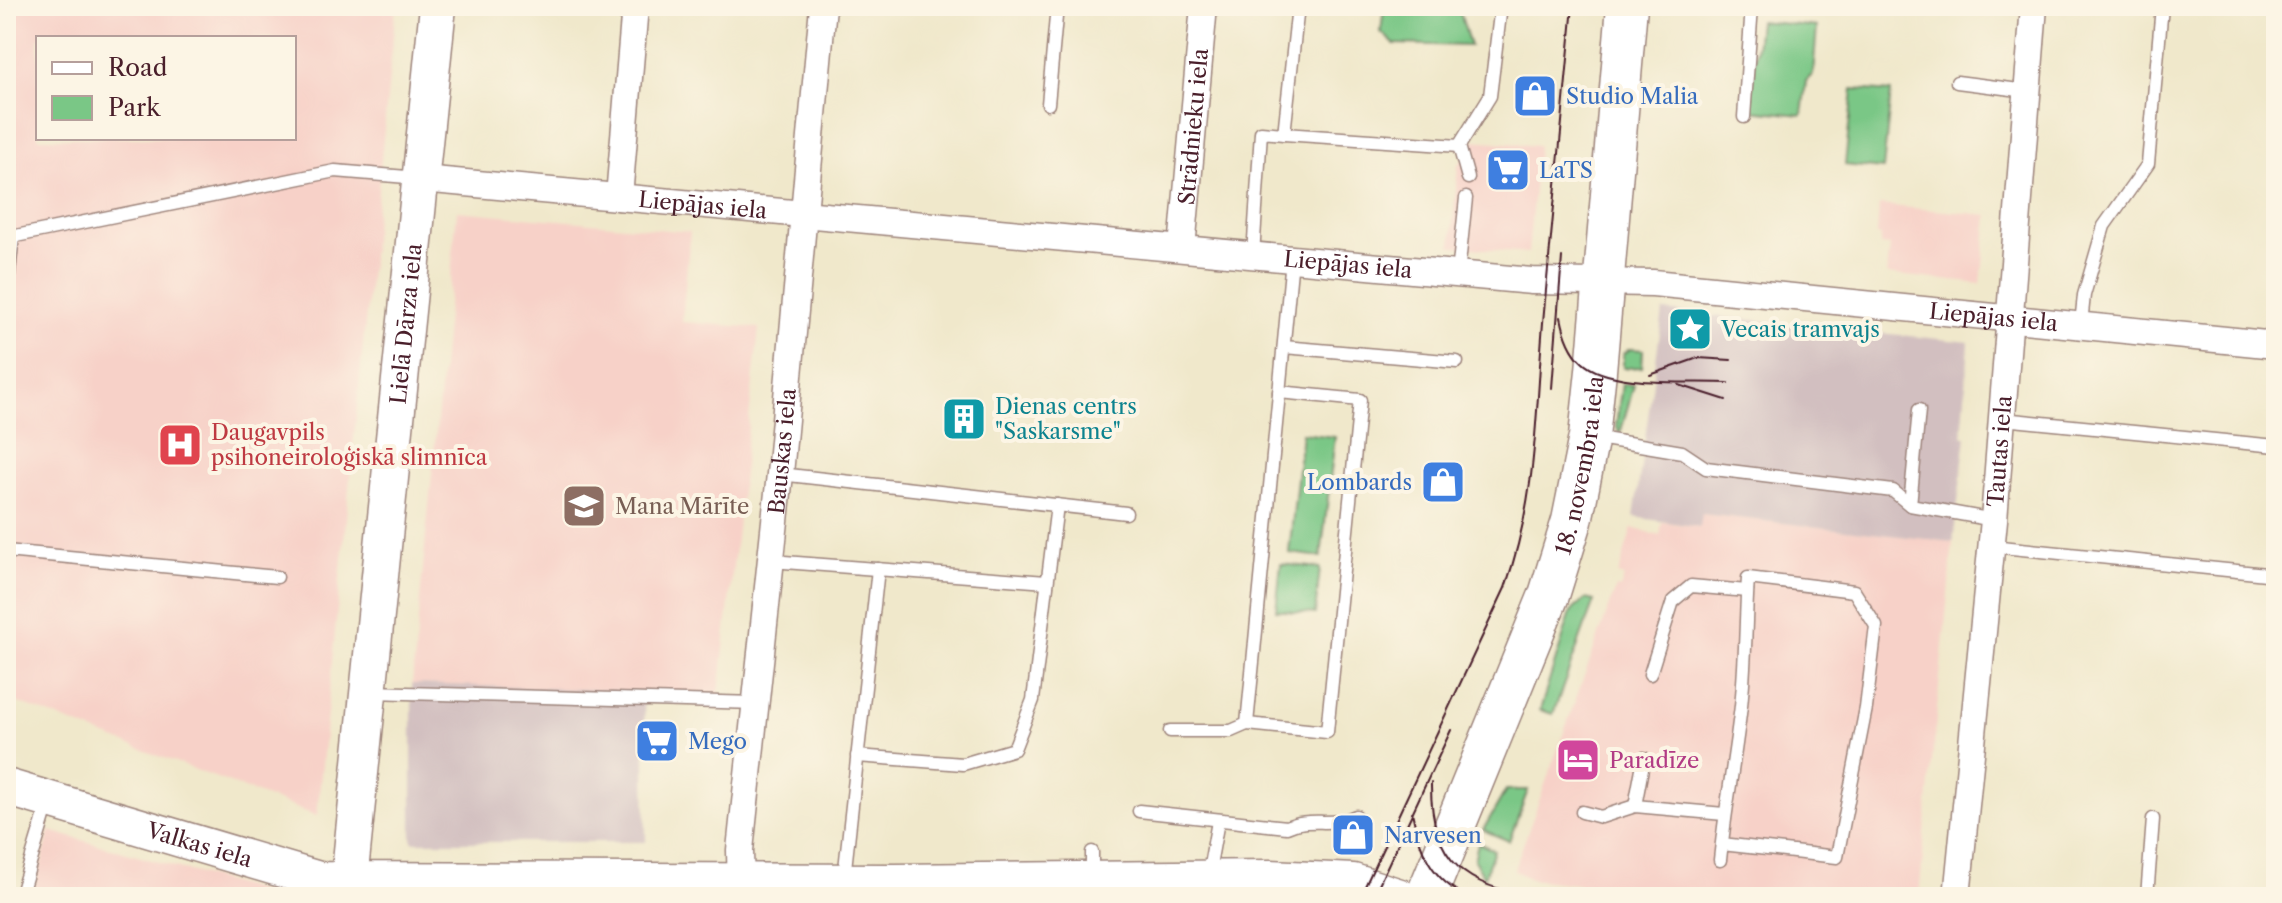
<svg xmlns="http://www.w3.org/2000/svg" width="2282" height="903" font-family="'Libre Caslon Text',serif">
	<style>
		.built { fill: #f7d1c8; fill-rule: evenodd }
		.industrial { fill: #d2bfc0 }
		.green { fill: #7ac786; stroke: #627358; stroke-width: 2 }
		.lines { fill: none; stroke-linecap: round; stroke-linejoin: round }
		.lane-casing { stroke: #9d847b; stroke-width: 15 }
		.street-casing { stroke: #9d847b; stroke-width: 29 }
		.secondary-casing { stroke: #9d847b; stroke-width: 39 }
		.primary-casing { stroke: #9d847b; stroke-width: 43 }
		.lane { stroke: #fff; stroke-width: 12 }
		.street { stroke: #fff; stroke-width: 26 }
		.secondary { stroke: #fff; stroke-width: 36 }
		.primary { stroke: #fff; stroke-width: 40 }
		.tram { stroke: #4a1f2b; stroke-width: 2 }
		.labels { text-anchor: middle; stroke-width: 8; stroke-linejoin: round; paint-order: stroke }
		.shop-label { font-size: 22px; fill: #366cbe; stroke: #fcf5e5; text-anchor: start }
		.street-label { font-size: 22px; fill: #4a1f2b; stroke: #fcf5e5 }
		.culture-label { font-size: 22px; fill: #0d838f; stroke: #fcf5e5; text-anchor: start }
		.health-label { font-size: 22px; fill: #be3a42; stroke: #fcf5e5; text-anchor: start }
		.education-label { font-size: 22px; fill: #785e54; stroke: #fcf5e5; text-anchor: start }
		.hotel-label { font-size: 22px; fill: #b23c85; stroke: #fcf5e5; text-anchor: start }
	</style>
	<rect width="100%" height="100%" fill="#fcf5e5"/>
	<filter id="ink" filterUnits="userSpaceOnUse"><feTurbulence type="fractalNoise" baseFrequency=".0125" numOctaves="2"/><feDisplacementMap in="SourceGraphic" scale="16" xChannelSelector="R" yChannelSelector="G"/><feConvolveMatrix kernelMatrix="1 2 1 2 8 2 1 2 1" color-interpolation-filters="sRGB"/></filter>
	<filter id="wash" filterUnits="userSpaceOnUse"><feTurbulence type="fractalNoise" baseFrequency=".006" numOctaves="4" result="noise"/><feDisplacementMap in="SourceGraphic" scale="32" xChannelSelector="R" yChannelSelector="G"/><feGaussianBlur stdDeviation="1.8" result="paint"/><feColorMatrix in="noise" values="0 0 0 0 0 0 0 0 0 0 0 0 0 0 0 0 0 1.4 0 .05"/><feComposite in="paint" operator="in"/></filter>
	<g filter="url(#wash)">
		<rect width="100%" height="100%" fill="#f0e8cb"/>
		<g class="built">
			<path d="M6,6H396L317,816L6,698ZM38,38H294V138H38Z"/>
			<polygon points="1473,140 1538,146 1528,253 1451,246 1458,166"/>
			<polygon points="1879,205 1988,215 1981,284 1887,274 1890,246 1880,245 1881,236 1877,235"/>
			<polygon points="457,211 690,232 682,322 759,328 719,694 412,684"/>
			<polygon points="1701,514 1953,542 1919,897 1689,897 1530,879 1514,870 1616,588 1620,589 1624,577 1618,575 1632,528 1660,536 1662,522 1699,527"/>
			<polygon points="50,831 280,897 32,897"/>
		</g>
		<g class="industrial">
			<polygon points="1663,311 1969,342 1962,436 1966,436 1953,542 1702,514 1700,527 1634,517"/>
			<polygon points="412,684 644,691 646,842 412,842"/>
		</g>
		<g class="green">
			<polygon points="1384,6 1458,6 1470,46 1394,44 1381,32"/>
			<polygon points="1759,21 1817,27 1813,74 1806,81 1802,115 1750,110"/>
			<polygon points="1853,89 1891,92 1883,169 1845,165"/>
			<polygon points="1629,349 1643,350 1642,367 1623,368 1623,354"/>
			<polygon points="1622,384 1634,385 1620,434 1616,426"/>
			<polygon points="1302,433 1335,437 1321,557 1289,553"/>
			<polygon points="1281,564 1320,568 1315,614 1276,610"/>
			<polygon points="1585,599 1594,601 1553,714 1540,710 1571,612"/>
			<polygon points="1506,790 1528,790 1509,841 1483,830"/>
			<polygon points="1478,843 1494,850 1484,877 1474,860"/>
		</g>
	</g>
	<g filter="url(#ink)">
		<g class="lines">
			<g class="lane-casing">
				<g id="lane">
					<polyline points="1957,82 2027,91"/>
					<polyline points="1048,104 1057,6"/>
					<polyline points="1744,117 1752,6"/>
					<polyline points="1284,134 1459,146"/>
					<polyline points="1468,178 1459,146 1490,96 1501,6"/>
					<polyline points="6,238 335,171 419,178"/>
					<polyline points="1253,255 1261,132 1284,134 1298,6"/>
					<polyline points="1458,274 1466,198"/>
					<polyline points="6,300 13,236"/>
					<polyline points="2081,324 2084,295 2104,226 2148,164 2162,6"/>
					<polyline points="1284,347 1457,362"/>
					<polyline points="2003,419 2276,446"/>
					<polyline points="1592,437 1682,452 1706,468 1893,491 1910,505 1994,520"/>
					<polyline points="780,474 1126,513"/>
					<polyline points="1910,505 1919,410"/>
					<polyline points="1992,546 2276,575"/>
					<polyline points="6,551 277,577"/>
					<polyline points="771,561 1047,582"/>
					<polyline points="1650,674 1673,601 1691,586 1747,591"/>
					<polyline points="371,692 756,703"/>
					<polyline points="1247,724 1327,732 1360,400 1279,392"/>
					<polyline points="1170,731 1231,731 1247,724 1292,259"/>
					<polyline points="857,756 963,764 1014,749 1033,700 1057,505"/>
					<polyline points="1635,806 1644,758"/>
					<path d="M1139,811L1287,827C1309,816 1333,828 1356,816"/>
					<polyline points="1582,812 1601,817 1635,806 1724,814"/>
					<polyline points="1092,852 1092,876"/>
					<path d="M1720,860C1725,811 1734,763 1740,714C1746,669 1745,623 1748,578L1854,591L1876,626L1866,708L1837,857L1722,844"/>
					<polyline points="1208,876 1218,821"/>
					<polyline points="844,878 878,569"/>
					<polyline points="20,897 48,804"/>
					<polyline points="2147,897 2153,819"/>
				</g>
			</g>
			<g class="street-casing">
				<g id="street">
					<path id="s1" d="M422,179L1532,281L1653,283L2276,345"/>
					<polyline points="619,197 635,6"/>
					<path id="s2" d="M1182,248L1204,6"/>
					<path id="s3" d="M741,897L740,850L780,474L823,6"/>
					<path id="s4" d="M1957,897L1994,520L2034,6"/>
				</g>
			</g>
			<g class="secondary-casing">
				<g id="secondary">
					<path id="s5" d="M6,787L319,880L895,882L1270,878L1353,882L1400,897"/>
					<path id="s6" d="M349,881L438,6"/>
				</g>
			</g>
			<g class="primary-casing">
				<g id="primary">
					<path id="s7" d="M1426,897L1549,595L1572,521L1589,437L1596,371L1627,6"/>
				</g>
			</g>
			<use href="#lane" class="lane"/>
			<use href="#street" class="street"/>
			<use href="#secondary" class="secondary"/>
			<use href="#primary" class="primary"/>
			<g class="tram">
				<path d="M1561,317C1564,333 1569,350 1582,362C1608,388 1691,381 1728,383"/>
				<polyline points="1650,375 1698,358 1731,360"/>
				<polyline points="1679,385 1726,400"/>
				<polyline points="1552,388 1562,257"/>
				<path d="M1431,783C1430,862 1467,889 1541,897"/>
				<path d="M1412,812C1419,849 1431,880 1468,897"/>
				<path d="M1360,897L1505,588C1539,490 1535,411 1544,311C1553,209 1564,108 1573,6"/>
				<polyline points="1373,897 1451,730"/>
			</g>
		</g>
	</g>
	<defs>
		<g id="shop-square" transform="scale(2.3)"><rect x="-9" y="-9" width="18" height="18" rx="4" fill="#3f7fe0" stroke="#fcf5e5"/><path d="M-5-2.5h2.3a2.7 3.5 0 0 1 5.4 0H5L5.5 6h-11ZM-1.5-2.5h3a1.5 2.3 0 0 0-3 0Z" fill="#fff"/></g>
		<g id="supermarket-square" transform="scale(2.3)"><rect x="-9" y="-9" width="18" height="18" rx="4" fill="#3f7fe0" stroke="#fcf5e5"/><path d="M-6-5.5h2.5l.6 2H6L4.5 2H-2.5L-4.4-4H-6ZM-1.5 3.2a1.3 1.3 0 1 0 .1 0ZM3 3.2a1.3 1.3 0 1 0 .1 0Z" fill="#fff"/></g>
		<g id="sight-square" transform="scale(2.3)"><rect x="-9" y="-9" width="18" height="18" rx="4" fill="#0f9aa8" stroke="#fcf5e5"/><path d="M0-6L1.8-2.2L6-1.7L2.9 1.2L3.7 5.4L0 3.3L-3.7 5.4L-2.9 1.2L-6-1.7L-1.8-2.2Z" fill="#fff"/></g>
		<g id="building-square" transform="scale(2.3)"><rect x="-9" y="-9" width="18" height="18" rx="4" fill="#0f9aa8" stroke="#fcf5e5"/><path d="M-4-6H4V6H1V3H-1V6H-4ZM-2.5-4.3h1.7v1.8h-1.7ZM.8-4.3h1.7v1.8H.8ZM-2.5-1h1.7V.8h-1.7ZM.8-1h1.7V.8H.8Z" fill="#fff"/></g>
		<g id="hospital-square" transform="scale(2.3)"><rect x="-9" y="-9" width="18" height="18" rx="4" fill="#e0444e" stroke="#fcf5e5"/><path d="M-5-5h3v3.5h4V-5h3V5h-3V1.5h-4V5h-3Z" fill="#fff"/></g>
		<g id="school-square" transform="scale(2.3)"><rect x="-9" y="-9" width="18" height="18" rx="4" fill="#8d6e63" stroke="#fcf5e5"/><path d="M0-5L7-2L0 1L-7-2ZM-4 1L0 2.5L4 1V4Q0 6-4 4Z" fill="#fff"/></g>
		<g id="hotel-square" transform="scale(2.3)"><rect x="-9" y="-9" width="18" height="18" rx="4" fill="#d1479c" stroke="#fcf5e5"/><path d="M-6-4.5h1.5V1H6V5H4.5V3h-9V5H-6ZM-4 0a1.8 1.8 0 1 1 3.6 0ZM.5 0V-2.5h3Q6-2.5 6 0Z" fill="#fff"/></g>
	</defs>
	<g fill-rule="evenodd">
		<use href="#shop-square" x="1535" y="96"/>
		<use href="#supermarket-square" x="1508" y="170"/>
		<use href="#sight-square" x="1690" y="329"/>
		<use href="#building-square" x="964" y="419"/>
		<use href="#hospital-square" x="180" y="445"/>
		<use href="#shop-square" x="1443" y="482"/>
		<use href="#school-square" x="584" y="506"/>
		<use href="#supermarket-square" x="657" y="741"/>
		<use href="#hotel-square" x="1578" y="760"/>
		<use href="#shop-square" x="1353" y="835"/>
	</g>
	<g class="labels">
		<g class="shop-label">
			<text x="1566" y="104">Studio Malia</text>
			<text x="1539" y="178">LaTS</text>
			<text x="1412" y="490" text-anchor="end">Lombards</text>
			<text x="688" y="749">Mego</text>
			<text x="1384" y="843">Narvesen</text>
		</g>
		<g class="street-label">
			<text dy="8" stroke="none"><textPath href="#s2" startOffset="122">Strādnieku iela</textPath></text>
			<text dy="8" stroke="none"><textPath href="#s1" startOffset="282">Liepājas iela</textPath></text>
			<text dy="8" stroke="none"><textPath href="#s1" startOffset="930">Liepājas iela</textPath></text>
			<text dy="8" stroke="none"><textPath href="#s1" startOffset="1578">Liepājas iela</textPath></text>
			<text dy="8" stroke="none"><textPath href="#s6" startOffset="560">Lielā Dārza iela</textPath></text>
			<text dy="8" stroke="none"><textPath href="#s3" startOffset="448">Bauskas iela</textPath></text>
			<text dy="8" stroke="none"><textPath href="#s4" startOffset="448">Tautas iela</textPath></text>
			<text dy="8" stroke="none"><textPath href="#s7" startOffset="460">18. novembra iela</textPath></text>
			<text dy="8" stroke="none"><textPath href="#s5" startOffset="202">Valkas iela</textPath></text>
		</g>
		<g class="culture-label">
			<text x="1721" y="337">Vecais tramvajs</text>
			<text x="995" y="414">Dienas centrs<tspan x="995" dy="25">"Saskarsme"</tspan></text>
		</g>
		<g class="health-label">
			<text x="211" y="440">Daugavpils<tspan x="211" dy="25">psihoneiroloģiskā slimnīca</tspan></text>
		</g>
		<g class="education-label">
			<text x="615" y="514">Mana Mārīte</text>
		</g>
		<g class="hotel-label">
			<text x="1609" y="768">Paradīze</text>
		</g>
	</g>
	<rect width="2282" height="903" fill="none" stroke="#fcf5e5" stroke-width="32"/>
	<rect x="36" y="36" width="260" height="104" fill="#fcf5e5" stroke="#b59f9b" stroke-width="2"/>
	<rect x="52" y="62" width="40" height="12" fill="#ffffff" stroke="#b59f9b" stroke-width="2"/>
	<text x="108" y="76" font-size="24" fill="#4a1f2b">Road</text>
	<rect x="52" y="96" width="40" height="24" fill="#7ac786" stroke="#b59f9b" stroke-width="2"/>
	<text x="108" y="116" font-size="24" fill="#4a1f2b">Park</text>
</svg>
